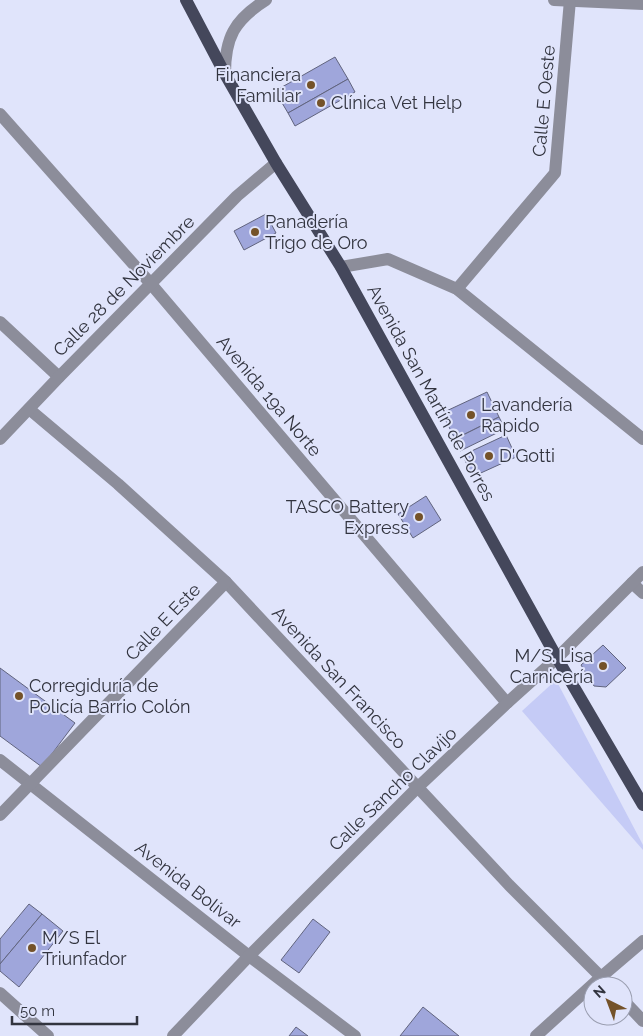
<svg xmlns="http://www.w3.org/2000/svg" width="643" height="1036" font-family="Raleway,sans-serif">
	<style>
		.green { fill: #c5cbf6 }
		.building { fill: #9fa6db; stroke: #61647e }
		.lines { fill: none; stroke-linecap: round; stroke-linejoin: round }
		.minor { stroke: #8c8d9a; stroke-width: 12 }
		.major { stroke: #44475b; stroke-width: 12 }
		.poi-dot { fill: #745229; stroke: #e0e4fb; stroke-width: 2 }
		.labels { text-anchor: middle; stroke-width: 4; stroke-linejoin: round; paint-order: stroke }
		.poi-label { font-size: 18px; fill: #32343f; stroke: #e0e4fb; text-anchor: start }
		.street-label { font-size: 18px; fill: #32343f; stroke: #e0e4fb }
	</style>
	<rect width="100%" height="100%" fill="#e0e4fb"/>
	<polygon class="green" points="556,680 643,845 643,850 522,711"/>
	<g class="building">
		<polygon points="335,57 348,79 288,113 275,91"/>
		<polygon points="348,79 355,92 295,126 288,113"/>
		<polygon points="266,214 276,233 244,250 234,231"/>
		<polygon points="487,392 499,417 455,439 442,413"/>
		<polygon points="499,417 505,429 460,451 455,439"/>
		<polygon points="506,435 516,457 472,477 463,455"/>
		<polygon points="426,496 441,520 413,538 398,514"/>
		<polygon points="603,645 626,668 606,687 594,686 581,665"/>
		<polygon points="0,668 75,723 42,767 0,736"/>
		<polygon points="29,904 42,914 0,964 0,939"/>
		<polygon points="42,914 63,931 19,987 0,971 0,964"/>
		<polygon points="313,919 330,932 299,973 281,960"/>
		<polygon points="423,1007 459,1036 400,1036"/>
		<polygon points="296,1027 308,1036 289,1036"/>
	</g>
	<g class="lines">
		<g class="minor">
			<polyline points="554,0 643,4"/>
			<path d="M225,74C225,38 234,20 266,0"/>
			<polyline points="0,114 151,284 507,703"/>
			<polyline points="341,267 388,259 457,289 643,439"/>
			<polyline points="457,289 555,173 570,0"/>
			<polyline points="0,322 59,377"/>
			<polyline points="29,409 118,484 226,582 509,885 610,986"/>
			<polyline points="0,439 59,377 237,196 276,163"/>
			<polyline points="632,583 643,593"/>
			<polyline points="0,760 249,956 355,1036"/>
			<polyline points="0,815 226,582"/>
			<polyline points="0,993 48,1036"/>
			<polyline points="623,1000 643,1021"/>
			<polyline points="173,1036 249,956 417,788 507,703 557,658 643,572"/>
			<polyline points="536,1036 601,977 643,941"/>
		</g>
		<polyline class="major" points="186,0 225,74 276,163 341,267 557,658 643,805"/>
	</g>
	<g class="poi-dot">
		<circle cx="311" cy="85" r="5"/>
		<circle cx="321" cy="103" r="5"/>
		<circle cx="255" cy="232" r="5"/>
		<circle cx="471" cy="415" r="5"/>
		<circle cx="489" cy="456" r="5"/>
		<circle cx="419" cy="517" r="5"/>
		<circle cx="603" cy="666" r="5"/>
		<circle cx="19" cy="696" r="5"/>
		<circle cx="32" cy="948" r="5"/>
	</g>
	<g class="labels">
		<g class="poi-label">
			<text x="301" y="81" text-anchor="end">Financiera<tspan x="301" dy="21">Familiar</tspan></text>
			<text x="331" y="109">Clínica Vet Help</text>
			<text x="265" y="228">Panadería<tspan x="265" dy="21">Trigo de Oro</tspan></text>
			<text x="481" y="411">Lavandería<tspan x="481" dy="21">Rapido</tspan></text>
			<text x="499" y="462">D'Gotti</text>
			<text x="409" y="513" text-anchor="end">TASCO Battery<tspan x="409" dy="21">Express</tspan></text>
			<text x="593" y="662" text-anchor="end">M/S. Lisa<tspan x="593" dy="21">Carnicería</tspan></text>
			<text x="29" y="692">Corregiduría de<tspan x="29" dy="21">Policía Barrio Colón</tspan></text>
			<text x="42" y="944">M/S El<tspan x="42" dy="21">Triunfador</tspan></text>
		</g>
		<g class="street-label">
			<text transform="translate(544 101) rotate(-85)" y="6">Calle E Oeste</text>
			<text transform="translate(124 286) rotate(-45)" y="6">Calle 28 de Noviembre</text>
			<text transform="translate(431 393) rotate(61)" y="6">Avenida San Martín de Porres</text>
			<text transform="translate(269 396) rotate(50)" y="6">Avenida 19a Norte</text>
			<text transform="translate(163 622) rotate(-46)" y="6">Calle E Este</text>
			<text transform="translate(339 678) rotate(47)" y="6">Avenida San Francisco</text>
			<text transform="translate(393 789) rotate(-44)" y="6">Calle Sancho Clavijo</text>
			<text transform="translate(188 885) rotate(38)" y="6">Avenida Bolívar</text>
		</g>
	</g>
	<g transform="translate(608 1001) rotate(318)"><circle r="24" fill="#e0e4fb" stroke="#9a9eb0"/>
	<path d="M0-4L9 19L0 12L-9 19Z" fill="#745229"/>
	<text y="-8" font-size="14" font-weight="bold" text-anchor="middle" fill="#32343f">N</text>
	</g>
	<path d="M12 1016v8h125v-8" fill="none" stroke="#32343f" stroke-width="2.5"/>
	<text x="20" y="1016" font-size="15" fill="#32343f" stroke="#e0e4fb" stroke-width="4" paint-order="stroke">50 m</text>
</svg>
